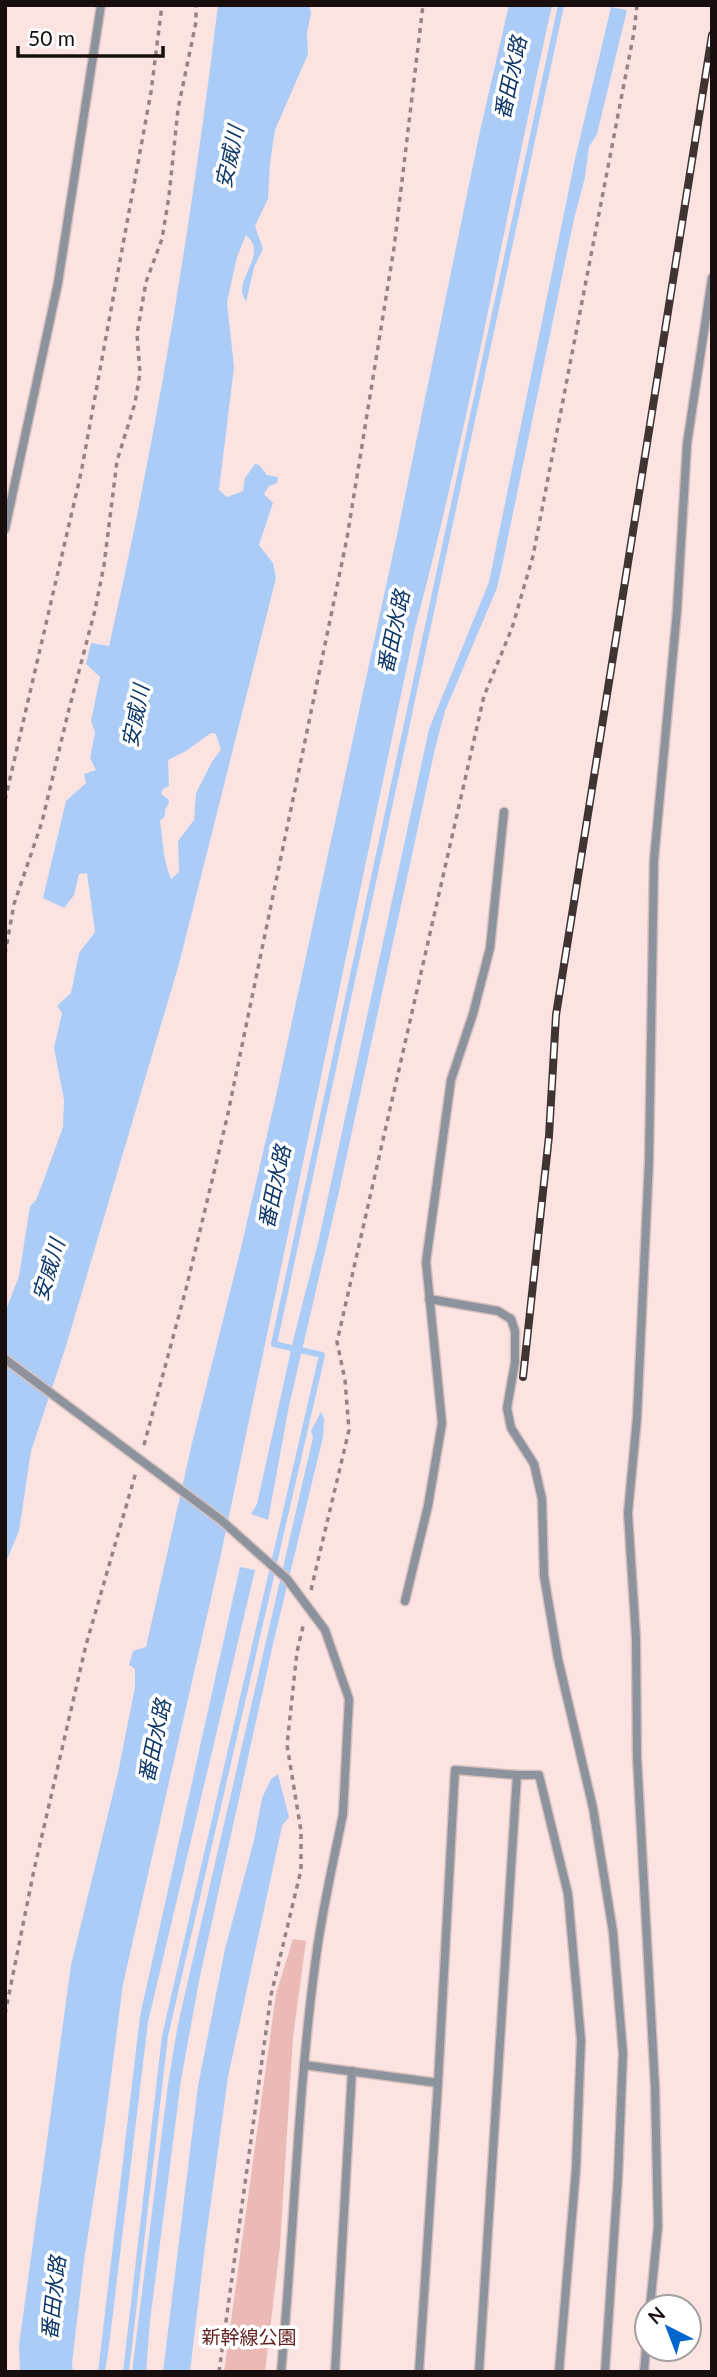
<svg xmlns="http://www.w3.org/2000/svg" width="717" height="2377" font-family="Lato,'Noto Sans JP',sans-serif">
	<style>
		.green { fill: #ebbab6 }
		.water { fill: #acccf8; fill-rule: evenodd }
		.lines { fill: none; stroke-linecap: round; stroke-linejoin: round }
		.stream { stroke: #acccf8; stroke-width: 6 }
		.service-casing { stroke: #d7c1bf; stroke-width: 11 }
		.path { stroke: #958483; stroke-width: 3.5; stroke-dasharray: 5 5; stroke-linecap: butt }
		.service { stroke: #8d939c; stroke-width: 8 }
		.rail-casing { stroke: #403433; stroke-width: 8 }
		.rail { stroke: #fff; stroke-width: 5; stroke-dasharray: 16; stroke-linecap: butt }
		.service-bridge-casing { stroke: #d7c1bf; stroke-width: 11; stroke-linecap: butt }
		.service-bridge { stroke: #8d939c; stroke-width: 8 }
		.labels { text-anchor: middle; stroke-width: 7; stroke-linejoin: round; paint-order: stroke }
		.park-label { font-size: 19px; fill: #631e1e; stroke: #fff }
		.water-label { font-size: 21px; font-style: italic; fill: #0c3568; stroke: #fff }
	</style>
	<rect width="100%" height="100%" fill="#fbe3e1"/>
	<polygon class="green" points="293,1939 306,1941 293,2038 280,2246 265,2372 224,2372 276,1994"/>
	<g class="water">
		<path d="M218,5H309L311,13L307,33L308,54L275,130L270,163L268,199L255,226L263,249L254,267L246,302C245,298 242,295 242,291C242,272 266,252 246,235L237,257L227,302L234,367L219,490L227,497L243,491L245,478L255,464L259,465L267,475L278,477L277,483L269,486L264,494L273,503L259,545L273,563L276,578L179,964L66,1346L31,1451L19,1531L5,1564V1312L19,1276L30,1206L36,1200L43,1182L63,1127L64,1100L54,1048L62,1013L57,1006L71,993L79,953L95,932L87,873L79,874L74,895L64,908L43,898L66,801L86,783L84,774L96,770L90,758L95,732L91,721L100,677L86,664L91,643L109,646C157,435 192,220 218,5ZM211,733L216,734L221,750L213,760L196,793L194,820L178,841L179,872L171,879C163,860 163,841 160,821L165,816V810L169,803L168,799L161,794L163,789L169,786L168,760L186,751Z"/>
		<path d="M509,5H552C506,212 470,423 415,628L220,1559L123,1984L104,2131L84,2261L72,2363L73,2372H20L19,2345L71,1965L118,1773L135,1687V1669L129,1665L133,1651L146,1647L192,1443L241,1248L275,1100L397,535L480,131Z"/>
		<polygon points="611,7 627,10 597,134 589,147 585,177 574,219 502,566 497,588 445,711 435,749 338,1196 289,1406 268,1520 251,1514 257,1504 293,1341 318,1243 429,729 489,582 575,159"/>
		<polygon points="321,1412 324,1419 323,1437 273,1644 200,1976 181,2080 150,2321 146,2372 132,2372 168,2084 178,2024 313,1437 311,1431"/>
		<polygon points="240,1567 255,1570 148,2022 109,2346 105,2372 98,2372 140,2016"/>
		<polygon points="278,1774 289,1817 282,1826 228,2077 206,2238 190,2372 163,2372 198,2086 225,1949 254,1840 262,1798 271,1779"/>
	</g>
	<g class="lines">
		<polyline class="stream" points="126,2372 165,2036 322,1355 274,1344 561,5"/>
		<g class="service-casing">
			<g id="service">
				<polyline points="5,529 58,283 101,5"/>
				<polyline points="429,1299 498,1311 511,1319 515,1331 515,1362 507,1408 511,1428 534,1464 542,1499 544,1576 558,1659 593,1808 613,1932 623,2053 618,2177 605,2372"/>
				<polyline points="405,1601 428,1506 442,1423 426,1262 451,1080 473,1014 490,948 504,812"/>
				<polyline points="517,1775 539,1775 568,1894 581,2040 576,2169 559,2372"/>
				<polyline points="304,2065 438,2083"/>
				<polyline points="650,2307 658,2226 655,2087 637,1757 636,1638 628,1513 637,1418 649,1161 654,860 677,611 687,444 712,278"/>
				<path d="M281,2372C294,2236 297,2100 315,1965C321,1914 333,1864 343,1814"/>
				<polyline points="335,2372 352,2071"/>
				<polyline points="419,2372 438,2083 455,1770 517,1775 479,2372"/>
				<polyline points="644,2372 647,2337"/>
			</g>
		</g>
		<g class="path">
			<polyline points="5,800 81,473 151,92 162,5"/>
			<polyline points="5,954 14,904 42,822 68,713 95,610 104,565 117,461 135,403 140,373 137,334 146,282 162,239 169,196 178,109 196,22 196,5"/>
			<polyline points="144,1445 186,1289 227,1118 347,538 394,248 423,5"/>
			<polyline points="311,1590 349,1430 345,1380 337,1342 484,696 512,628 533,556 634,32 637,5"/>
			<polyline points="5,2014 34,1870 86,1645 136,1472"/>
			<polyline points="219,2372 271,1995 301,1870 301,1831 287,1745 297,1652 304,1622"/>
		</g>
		<use href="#service" class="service"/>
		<g class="rail-casing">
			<polyline id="rail" points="523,1377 549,1136 556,1015 712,35"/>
		</g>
		<use href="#rail" class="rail"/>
		<g class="service-bridge-casing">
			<polyline id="service-bridge" points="5,1359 221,1520 287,1579 325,1630 349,1699 343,1814"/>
		</g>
		<use href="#service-bridge" class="service-bridge"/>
	</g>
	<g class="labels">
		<g class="park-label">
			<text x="249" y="2344">新幹線公園</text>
		</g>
		<g class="water-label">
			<text transform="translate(511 78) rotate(-78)" y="7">番田水路</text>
			<text transform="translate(230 157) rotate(-78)" y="7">安威川</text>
			<text transform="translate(394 632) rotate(-78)" y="7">番田水路</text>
			<text transform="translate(136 716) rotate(-79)" y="7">安威川</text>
			<text transform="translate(275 1187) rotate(-78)" y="7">番田水路</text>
			<text transform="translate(49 1270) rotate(-73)" y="7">安威川</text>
			<text transform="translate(155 1741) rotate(-78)" y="7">番田水路</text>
			<text transform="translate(54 2298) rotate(-84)" y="7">番田水路</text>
		</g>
	</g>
	<rect width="717" height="2377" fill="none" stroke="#170e0d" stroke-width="14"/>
	<g transform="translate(668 2328) rotate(318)"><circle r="33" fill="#ffffff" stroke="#a29f9e" stroke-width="2"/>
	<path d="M0-5L12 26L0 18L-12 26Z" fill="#0065cd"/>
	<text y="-10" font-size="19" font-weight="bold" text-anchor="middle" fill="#170e0d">N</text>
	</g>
	<path d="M18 46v10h145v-10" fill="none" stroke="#170e0d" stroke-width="3.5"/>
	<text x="28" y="46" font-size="21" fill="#170e0d" stroke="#ffffff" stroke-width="5" paint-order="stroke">50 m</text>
</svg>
